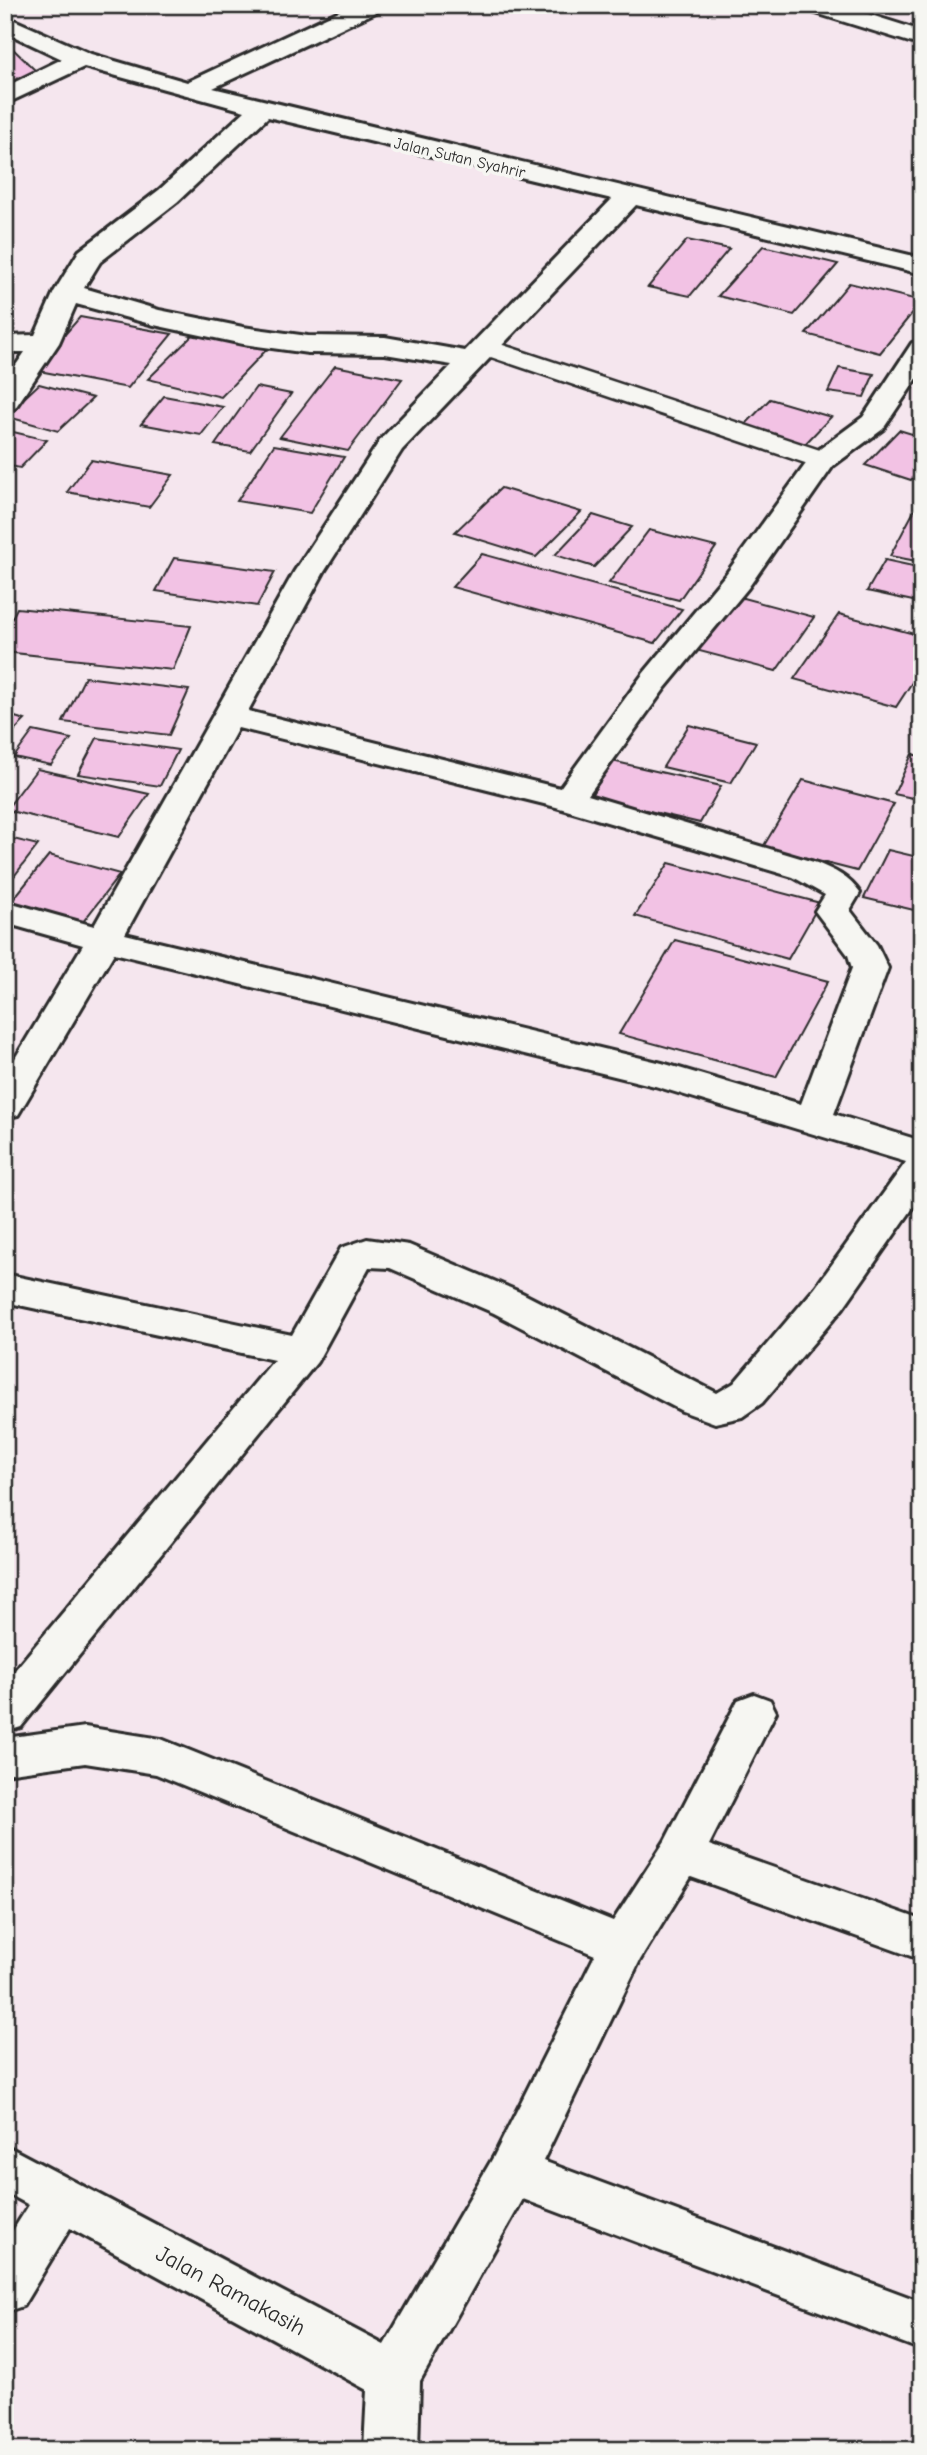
<svg xmlns="http://www.w3.org/2000/svg" width="927" height="2455" font-family="'Comic Neue',sans-serif">
	<style>
		.building { fill: #f2c2e4; stroke: #2b2b2b; stroke-width: 2 }
		.lines { fill: none; stroke-linecap: round; stroke-linejoin: round }
		.service-casing { stroke: #2b2b2b; stroke-width: 5 }
		.minor-casing { stroke: #2b2b2b; stroke-width: 6 }
		.service { fill: #f6f6f2; fill-rule: evenodd }
		.minor { fill: #f6f6f2; fill-rule: evenodd }
		.labels { text-anchor: middle; stroke-width: 7; stroke-linejoin: round; paint-order: stroke }
		.far-street-label { font-size: 16px; fill: #2b2b2b; stroke: #f6f6f2 }
		.near-street-label { font-size: 23px; fill: #2b2b2b; stroke: #f6f6f2 }
	</style>
	<rect width="100%" height="100%" fill="#f5e6ee"/>
	<filter id="ink" filterUnits="userSpaceOnUse"><feTurbulence type="fractalNoise" baseFrequency=".0143" numOctaves="2"/><feDisplacementMap in="SourceGraphic" scale="14" xChannelSelector="R" yChannelSelector="G"/><feConvolveMatrix kernelMatrix="1 2 1 2 8 2 1 2 1" color-interpolation-filters="sRGB"/></filter>
	<g filter="url(#ink)">
		<g class="building">
			<polygon points="9,45 40,75 5,83 5,46"/>
			<polygon points="687,240 729,249 690,296 648,287"/>
			<polygon points="763,246 838,264 794,315 718,296"/>
			<polygon points="849,283 922,301 880,353 806,334"/>
			<polygon points="80,317 172,334 128,388 34,370"/>
			<polygon points="198,330 269,347 221,397 148,379"/>
			<polygon points="335,366 402,379 348,451 280,437"/>
			<polygon points="839,368 874,374 864,397 828,392"/>
			<polygon points="39,384 93,398 58,431 5,416"/>
			<polygon points="256,387 291,394 250,451 215,445"/>
			<polygon points="164,396 223,407 201,435 141,424"/>
			<polygon points="770,399 831,417 803,446 742,428"/>
			<polygon points="5,430 47,440 20,468 5,465"/>
			<polygon points="899,430 922,437 922,468 911,480 865,465"/>
			<polygon points="274,445 344,457 310,513 237,501"/>
			<polygon points="91,460 173,475 149,507 67,492"/>
			<polygon points="501,488 581,512 536,557 455,532"/>
			<polygon points="922,496 922,562 890,556"/>
			<polygon points="593,515 632,527 594,567 555,555"/>
			<polygon points="649,530 716,547 679,600 609,583"/>
			<polygon points="482,554 682,609 655,643 452,587"/>
			<polygon points="174,558 275,572 257,606 156,591"/>
			<polygon points="885,560 922,568 922,603 867,591"/>
			<polygon points="728,594 814,617 776,671 688,648"/>
			<polygon points="17,608 191,626 173,670 5,652 5,632"/>
			<polygon points="839,614 922,636 922,667 896,707 794,679"/>
			<polygon points="85,677 189,690 169,735 63,722"/>
			<polygon points="5,714 25,720 5,740"/>
			<polygon points="689,725 756,742 731,783 663,767"/>
			<polygon points="33,731 71,739 51,765 14,757"/>
			<polygon points="97,738 178,750 160,786 78,774"/>
			<polygon points="912,754 922,757 922,800 894,794"/>
			<polygon points="612,761 721,786 700,823 590,797"/>
			<polygon points="37,769 149,794 119,837 6,810"/>
			<polygon points="803,780 894,804 857,871 763,847"/>
			<polygon points="5,837 38,845 5,888"/>
			<polygon points="888,850 922,858 922,912 864,898"/>
			<polygon points="49,855 120,874 82,923 10,903"/>
			<polygon points="669,863 820,903 788,959 635,916"/>
			<polygon points="675,940 828,981 776,1077 619,1034"/>
		</g>
		<g class="lines">
			<g class="service-casing">
				<polygon id="service" points="485,339 832,454 836,460 832,466 814,466 476,352 472,347 476,342"/>
			</g>
			<g class="minor-casing">
				<g id="minor">
					<path d="M352,5H384L380,10L213,88L922,258V274L636,205L402,450L324,572L248,711L560,788L643,674L726,574L813,454L863,417L912,343L922,341V371L883,429L833,466L748,588L665,688L588,795L817,863C834,870 849,877 860,893L850,910L877,945L888,968L834,1114L922,1141V1195L843,1308L762,1403L742,1417L715,1423L682,1411L494,1313L390,1268L369,1267L317,1362L21,1727L5,1732V1682L274,1360L5,1302V1274L292,1335L341,1248L367,1239L409,1245L522,1293L717,1393L734,1383L815,1288L906,1162L655,1086L114,953L18,1115L5,1118V1075L83,945L5,923V901L94,926L294,572L381,439L452,365L385,354L308,353L243,344L154,325L76,304L59,343L15,408L5,411V381L25,352H5V336L35,335L54,292L79,251L159,190L245,111L84,67L5,104V87L62,59L5,32V16L91,54L187,82ZM268,117L612,199L465,351L385,337L308,336L243,327L159,310L84,288L100,262L177,202ZM238,728L556,807L793,877L825,895L815,911L848,955L852,968L801,1104L662,1063L125,934Z"/>
					<polygon points="802,5 839,5 922,31 922,46 806,10"/>
					<polygon points="754,1694 770,1700 776,1712 709,1845 922,1920 922,1960 691,1877 640,1960 543,2161 922,2302 922,2350 523,2199 420,2381 418,2450 364,2450 367,2390 70,2228 23,2306 5,2312 5,2243 29,2205 5,2192 5,2145 384,2345 494,2156 595,1955 156,1774 85,1763 5,1774 5,1738 85,1727 161,1739 613,1921 665,1841 738,1700"/>
				</g>
			</g>
			<use href="#service" class="service"/>
			<use href="#minor" class="minor"/>
		</g>
	</g>
	<g class="labels">
		<g class="far-street-label">
			<text transform="translate(460 157) rotate(13)" y="6">Jalan Sutan Syahrir</text>
		</g>
		<g class="near-street-label">
			<text transform="translate(231 2290) rotate(28)" y="8">Jalan Ramakasih</text>
		</g>
	</g>
	<rect width="927" height="2455" fill="none" stroke="#f6f6f2" stroke-width="28"/>
	<rect x="14" y="14" width="899" height="2427" fill="none" stroke="#2b2b2b" stroke-width="2.5" filter="url(#ink)"/>
</svg>
